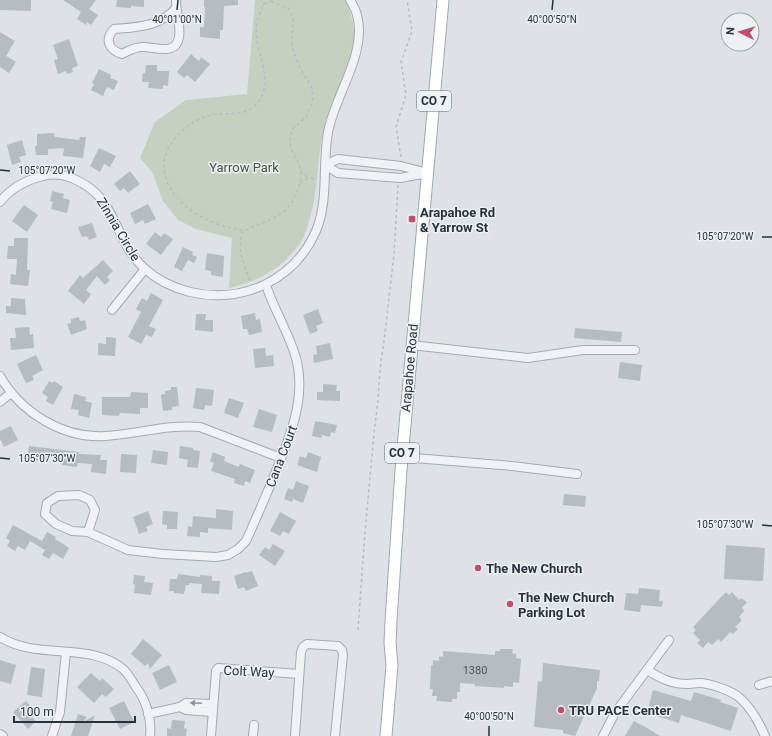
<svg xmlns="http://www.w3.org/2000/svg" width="772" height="736" font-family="Roboto,sans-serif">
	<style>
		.green { fill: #c6cfc0 }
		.building { fill: #b6bcc2 }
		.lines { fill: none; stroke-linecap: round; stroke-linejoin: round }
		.minor-casing { stroke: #a4aaaf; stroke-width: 10 }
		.major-casing { stroke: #9fa8b0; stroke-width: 13 }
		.path { stroke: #b8bcc1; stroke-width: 1.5; stroke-dasharray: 3 3; stroke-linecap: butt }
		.minor { stroke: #f0f2f5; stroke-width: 8 }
		.major { stroke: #fff; stroke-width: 11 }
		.oneway { fill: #8c9298 }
		.ticks { fill: none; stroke: #29323b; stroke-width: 1.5 }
		.poi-dot { fill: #bf4f6e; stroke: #edf1f4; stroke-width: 1.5 }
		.labels { text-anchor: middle; stroke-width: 3; stroke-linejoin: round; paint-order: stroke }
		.number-label { font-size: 11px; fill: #4c545d }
		.shield { fill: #edf1f4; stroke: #646b72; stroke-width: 1 }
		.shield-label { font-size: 12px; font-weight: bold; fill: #29323b }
		.park-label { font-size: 13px; fill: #415538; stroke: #edf1f4 }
		.poi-label { font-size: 13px; font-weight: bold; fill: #29323b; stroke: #edf1f4; text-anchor: start }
		.street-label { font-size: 13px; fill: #29323b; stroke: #edf1f4 }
		.ticks-label { font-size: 10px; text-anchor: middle; fill: #29323b; stroke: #edf1f4; stroke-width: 3; stroke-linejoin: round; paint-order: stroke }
	</style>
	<rect width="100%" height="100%" fill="#dee2e6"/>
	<path class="green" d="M255,0H346C350,12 355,25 354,38C353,67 333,96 325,124C316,158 319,193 308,225C306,230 305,235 302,240C284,268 261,280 229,288L232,238L196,229L178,220L163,201L152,172L140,158L155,122L186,100L247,94Z"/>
	<g class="building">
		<polygon points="0,0 31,0 31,11 0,10"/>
		<polygon points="63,0 96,0 89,9 98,15 91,25 87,22 86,25 77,19 81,12"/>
		<polygon points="117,0 144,0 144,7 131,6 131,8 116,7"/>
		<polygon points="204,0 238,0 238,5 224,6 223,30 220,30 220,39 200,37 200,27 204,27 205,7 204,7"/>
		<polygon points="0,32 15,41 6,56 16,62 9,73 0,67"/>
		<polygon points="69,39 78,66 72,68 73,72 67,74 66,71 58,74 54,60 58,59 53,45"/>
		<polygon points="191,54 199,61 201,57 210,64 195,82 187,75 184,78 177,72"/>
		<polygon points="146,65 157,65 157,71 169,71 168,86 163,85 163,89 148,88 149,82 142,82 143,73 145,73"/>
		<polygon points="99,69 111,75 110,78 118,81 114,90 107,87 103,96 91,90 94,84 92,83"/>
		<polygon points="54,133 55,137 79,140 80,137 86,137 83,158 63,156 64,148 48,149 48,155 36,155 35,146 37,146 37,134"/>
		<polygon points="22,140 26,155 19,157 21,162 12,165 7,145"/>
		<polygon points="99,148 116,156 110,167 104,164 100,172 90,166"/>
		<polygon points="130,171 140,184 128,193 124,188 120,191 114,184"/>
		<polygon points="52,191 64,194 63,198 70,200 67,213 51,209 53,202 50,201"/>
		<polygon points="148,204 156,219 145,224 143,220 135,224 130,213"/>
		<polygon points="24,205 38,215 27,232 12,221"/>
		<polygon points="92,223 97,237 89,240 87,236 82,237 78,227"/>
		<polygon points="155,232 161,237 164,233 173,239 161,255 146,244"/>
		<polygon points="14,238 28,238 27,270 30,270 28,286 10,284 11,274 16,275 17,259 7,259 8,246 14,246"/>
		<polygon points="183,247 193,252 192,255 197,257 194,263 188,260 182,271 174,267"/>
		<polygon points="207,253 224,256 223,277 211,275 211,271 205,270"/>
		<polygon points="103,260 113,271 107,277 110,280 105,285 97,276 86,290 91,294 84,304 68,291 80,275 83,278"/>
		<polygon points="151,293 163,300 149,326 156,329 152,337 146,335 141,344 128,337 141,312 136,309 142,298 147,301"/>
		<polygon points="11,298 25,299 26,315 6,313 6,306 11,306"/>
		<polygon points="318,309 323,323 316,326 318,331 310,334 303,315"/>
		<polygon points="255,313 256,320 260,319 262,332 249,335 247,329 243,329 241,316"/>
		<polygon points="196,314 206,314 205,320 213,320 213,332 195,330"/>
		<polygon points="79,317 80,321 85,320 87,329 71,335 67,324 71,323 71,319"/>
		<polygon points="29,327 30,335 33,334 34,348 11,350 10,338 16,338 15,328"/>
		<polygon points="575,328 622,332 621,342 574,338"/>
		<polygon points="106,337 116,338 115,356 98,355 98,343 106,344"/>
		<polygon points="330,343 333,359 314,363 313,355 317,354 316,346"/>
		<polygon points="265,348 266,356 273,355 274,366 255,368 253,349"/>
		<polygon points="36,355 43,370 32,376 34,380 26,383 17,364"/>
		<polygon points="620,362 642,365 640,381 618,378"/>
		<polygon points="49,381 53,383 54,381 63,387 53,405 46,401 48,397 42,393"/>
		<polygon points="323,384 337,385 336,391 340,391 340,401 317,400 317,392 323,392"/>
		<polygon points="171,387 177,387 179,406 172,407 172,410 163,411 161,395 165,394 165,391 171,390"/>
		<polygon points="196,388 214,390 212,406 205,405 204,410 193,408"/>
		<polygon points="131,392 148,393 148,408 140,408 140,414 120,413 119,416 102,415 102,397 130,397"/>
		<polygon points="74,394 86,397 85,401 92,403 89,418 78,415 79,410 71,409"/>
		<polygon points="229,398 244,403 238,418 224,413"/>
		<polygon points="259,409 277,415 272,432 253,427"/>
		<polygon points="315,421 337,425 335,433 331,432 330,437 322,435 321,438 312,436"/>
		<polygon points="11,426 18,440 4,447 0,439 0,431"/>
		<polygon points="29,446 79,452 79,454 101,455 100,460 107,460 106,474 91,472 92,464 78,463 77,467 62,465 62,459 47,457 46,462 27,459"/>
		<polygon points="180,446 193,448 193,450 200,451 198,468 187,467 188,460 179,458"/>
		<polygon points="153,450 168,452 167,465 151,463"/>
		<polygon points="213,452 225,457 224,461 239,467 240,464 255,470 250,483 245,481 244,486 234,483 235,479 211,471 214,463 210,461"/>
		<polygon points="308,452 321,457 317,472 297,465 300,456 306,458"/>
		<polygon points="121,454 137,455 136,473 120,472"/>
		<polygon points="296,481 309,486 303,503 293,499 292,502 284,499 288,488 293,490"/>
		<polygon points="564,494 586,496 585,507 563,505"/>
		<polygon points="216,509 233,511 232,530 208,528 208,533 200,532 200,537 187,536 188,526 192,527 193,516 216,518"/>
		<polygon points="148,511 153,524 146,527 148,531 139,534 133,517"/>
		<polygon points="163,511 178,512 177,529 167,529 167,525 162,524"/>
		<polygon points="280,512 296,521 289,534 283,531 280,536 270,531"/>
		<polygon points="13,525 42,541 47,532 56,537 55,539 69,548 63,559 53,553 49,559 42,555 45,550 30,541 25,550 18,546 15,551 7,546 10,541 6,538"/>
		<polygon points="273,544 285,551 275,566 259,555 265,547 269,550"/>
		<polygon points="726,545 765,548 763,581 724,579"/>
		<polygon points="252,571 258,586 246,591 244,587 238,589 234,576 246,572 246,573"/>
		<polygon points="178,574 200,577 200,575 212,576 212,581 220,581 219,594 201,593 202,584 189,583 189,585 186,585 184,594 174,593 174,591 169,591 170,579 177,579"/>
		<polygon points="134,575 145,576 144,582 153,583 151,595 134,593 135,585 133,584"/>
		<polygon points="639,588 660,590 659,601 663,601 662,607 641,605 640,612 624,610 626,593 638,594"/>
		<polygon points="726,592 729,595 732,592 739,600 741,598 747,602 742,608 744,611 739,617 742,620 735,627 738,629 733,634 730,632 721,642 718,639 712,645 708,642 703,648 697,643 700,640 693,633 696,630 693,627"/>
		<polygon points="143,639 162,655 150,669 148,663 145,666 131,654"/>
		<polygon points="500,649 513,649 512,653 516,654 516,658 521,659 519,683 513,682 513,687 504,686 504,688 475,686 475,684 460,683 460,692 457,692 457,699 452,699 452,702 436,701 437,696 432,696 433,689 430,689 431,665 433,665 433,660 439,661 439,656 443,657 443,651 495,655 495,651 500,651"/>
		<polygon points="0,660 16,665 11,684 0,681"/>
		<polygon points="543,663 600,670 599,681 597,681 597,688 575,736 563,733 563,730 534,727 538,681 542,682"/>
		<polygon points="169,665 177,682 160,690 152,673"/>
		<polygon points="31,667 45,669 42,697 27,695"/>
		<polygon points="91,673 100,681 102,678 114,689 106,697 102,694 94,703 77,687"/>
		<polygon points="653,690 691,701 694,692 721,700 720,702 738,708 731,731 681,715 679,723 647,713"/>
		<polygon points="26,701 34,710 29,714 36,721 28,729 13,712"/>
		<polygon points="124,701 134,722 120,729 109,708"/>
		<polygon points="78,714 87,717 83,722 95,715 88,736 71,736"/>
		<polygon points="172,720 185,721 184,728 187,729 186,736 167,736 167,728 171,729"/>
		<polygon points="634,721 647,728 660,736 625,736"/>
	</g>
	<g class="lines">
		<g class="minor-casing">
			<g id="minor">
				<path d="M176,0C176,12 181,25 179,37C176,57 153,46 142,47C135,47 128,51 122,54C109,50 104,40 114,29C137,27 160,27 176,8"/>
				<polygon points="338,159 401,166 428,173 400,178 338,173 325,165"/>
				<path d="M0,202C11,188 26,180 43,176C53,173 65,175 74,179C119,198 112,239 144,268C157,280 174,288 190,292C242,304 294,281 316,231C329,200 322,165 328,132C330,122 334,111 338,101C348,75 365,44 357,15C356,10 353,5 350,0"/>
				<polyline points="112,310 145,269"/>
				<polyline points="411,345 528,358 583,350 635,350"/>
				<path d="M0,376C20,412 63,439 106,436C137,434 169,424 200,427L281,458"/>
				<polyline points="0,402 11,393"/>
				<polyline points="402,457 512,466 577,474"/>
				<path d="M88,532L95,510L90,500L79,495L58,496L47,503L45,514L56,524L72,531L88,532L128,550L163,554L216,557L228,555L238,549L246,541C256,519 265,498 274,476C289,439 307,399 296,358C289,333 274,310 266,285"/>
				<path d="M0,637C38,661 89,641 123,669C128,673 132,681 136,687C146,700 152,719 150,736"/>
				<path d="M647,670C660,678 671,684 687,684C691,684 695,683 699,683C710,683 732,691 740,698C751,708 759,722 765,736"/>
				<polyline points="759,685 772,681"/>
				<polyline points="180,707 186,710 212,712"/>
				<polyline points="148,714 180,707 186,703 213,704"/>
				<polyline points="0,734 3,736"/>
				<polyline points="52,736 60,712 66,652"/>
				<polyline points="211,736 216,671 218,668 299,674"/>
				<polyline points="253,736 254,725"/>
				<polyline points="295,736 301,652 303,647 307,644 338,646 342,650 343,655 335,736"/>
				<polyline points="603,736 615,713 669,640"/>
			</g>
		</g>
		<g class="major-casing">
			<polyline id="major" points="386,736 392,665 390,643 391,621 401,470 443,0"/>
		</g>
		<g class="path">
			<path d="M271,1L289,9L293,17L292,46L298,64L312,88L313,101L306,117L292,130C291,134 290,139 290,142C292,158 304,163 300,182C294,209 279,217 255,226C251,227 245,231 241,230C209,226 164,202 164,165C165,141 188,121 211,115C226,112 242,117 254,106C278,85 255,54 256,28C256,21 261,12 263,5Z"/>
			<polyline points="263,5 265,0"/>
			<polyline points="401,157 396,127 406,95 401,62 412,31 407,0"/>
			<polyline points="301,171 308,178"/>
			<polyline points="300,183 308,178 316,179"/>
			<polyline points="242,231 240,248 242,258 250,281"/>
			<polyline points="358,630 365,532 374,434 378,400 380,369 384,341 394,254 398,185"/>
		</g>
		<use href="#minor" class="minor"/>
		<use href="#major" class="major"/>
	</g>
	<defs><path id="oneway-solid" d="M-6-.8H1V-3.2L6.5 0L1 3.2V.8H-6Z"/></defs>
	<use class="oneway" href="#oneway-solid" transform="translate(196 703) rotate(-177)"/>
	<path class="ticks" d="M177,10L178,0M552,10L553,0M0,170L10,171M762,237H772M0,458L10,459M762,525L772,526M489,736V726"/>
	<g class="poi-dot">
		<rect x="408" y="215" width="8" height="8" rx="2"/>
		<circle cx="478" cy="568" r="4"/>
		<circle cx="510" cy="604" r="4"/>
		<circle cx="561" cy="710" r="4"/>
	</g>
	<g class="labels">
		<g class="number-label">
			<text x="475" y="674">1380</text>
		</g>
		<g class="shield">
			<rect x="417" y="91" width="34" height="20" rx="3"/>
			<rect x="385" y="443" width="34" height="20" rx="3"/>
		</g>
		<g class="shield-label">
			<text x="434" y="105">CO 7</text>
			<text x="402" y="457">CO 7</text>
		</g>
		<g class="park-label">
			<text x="244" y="172">Yarrow Park</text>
		</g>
		<g class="poi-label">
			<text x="420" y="217">Arapahoe Rd<tspan x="420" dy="15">&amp; Yarrow St</tspan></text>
			<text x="486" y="573">The New Church</text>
			<text x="518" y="602">The New Church<tspan x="518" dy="15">Parking Lot</tspan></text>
			<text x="569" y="715">TRU PACE Center</text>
		</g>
		<g class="street-label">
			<text transform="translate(119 229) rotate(59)" y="5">Zinnia Circle</text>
			<text transform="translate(409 368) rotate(-85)" y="5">Arapahoe Road</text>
			<text transform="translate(281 456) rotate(-69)" y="5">Cana Court</text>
			<text transform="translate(249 671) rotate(3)" y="5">Colt Way</text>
		</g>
	</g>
	<g class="ticks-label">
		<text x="177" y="23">40°01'00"N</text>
		<text x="552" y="23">40°00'50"N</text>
		<text x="47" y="174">105°07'20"W</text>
		<text x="725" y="240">105°07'20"W</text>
		<text x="47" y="462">105°07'30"W</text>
		<text x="725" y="528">105°07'30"W</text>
		<text x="489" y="720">40°00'50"N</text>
	</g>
	<g transform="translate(740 32) rotate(275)"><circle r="19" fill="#edf1f4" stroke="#9fa5aa"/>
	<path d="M0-3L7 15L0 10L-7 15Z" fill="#bf4f6e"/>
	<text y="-6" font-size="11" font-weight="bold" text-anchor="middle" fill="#29323b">N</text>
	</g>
	<path d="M14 716v6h121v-6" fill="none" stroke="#29323b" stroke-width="2"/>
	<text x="20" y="716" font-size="12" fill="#29323b" stroke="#edf1f4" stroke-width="3" paint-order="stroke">100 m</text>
</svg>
